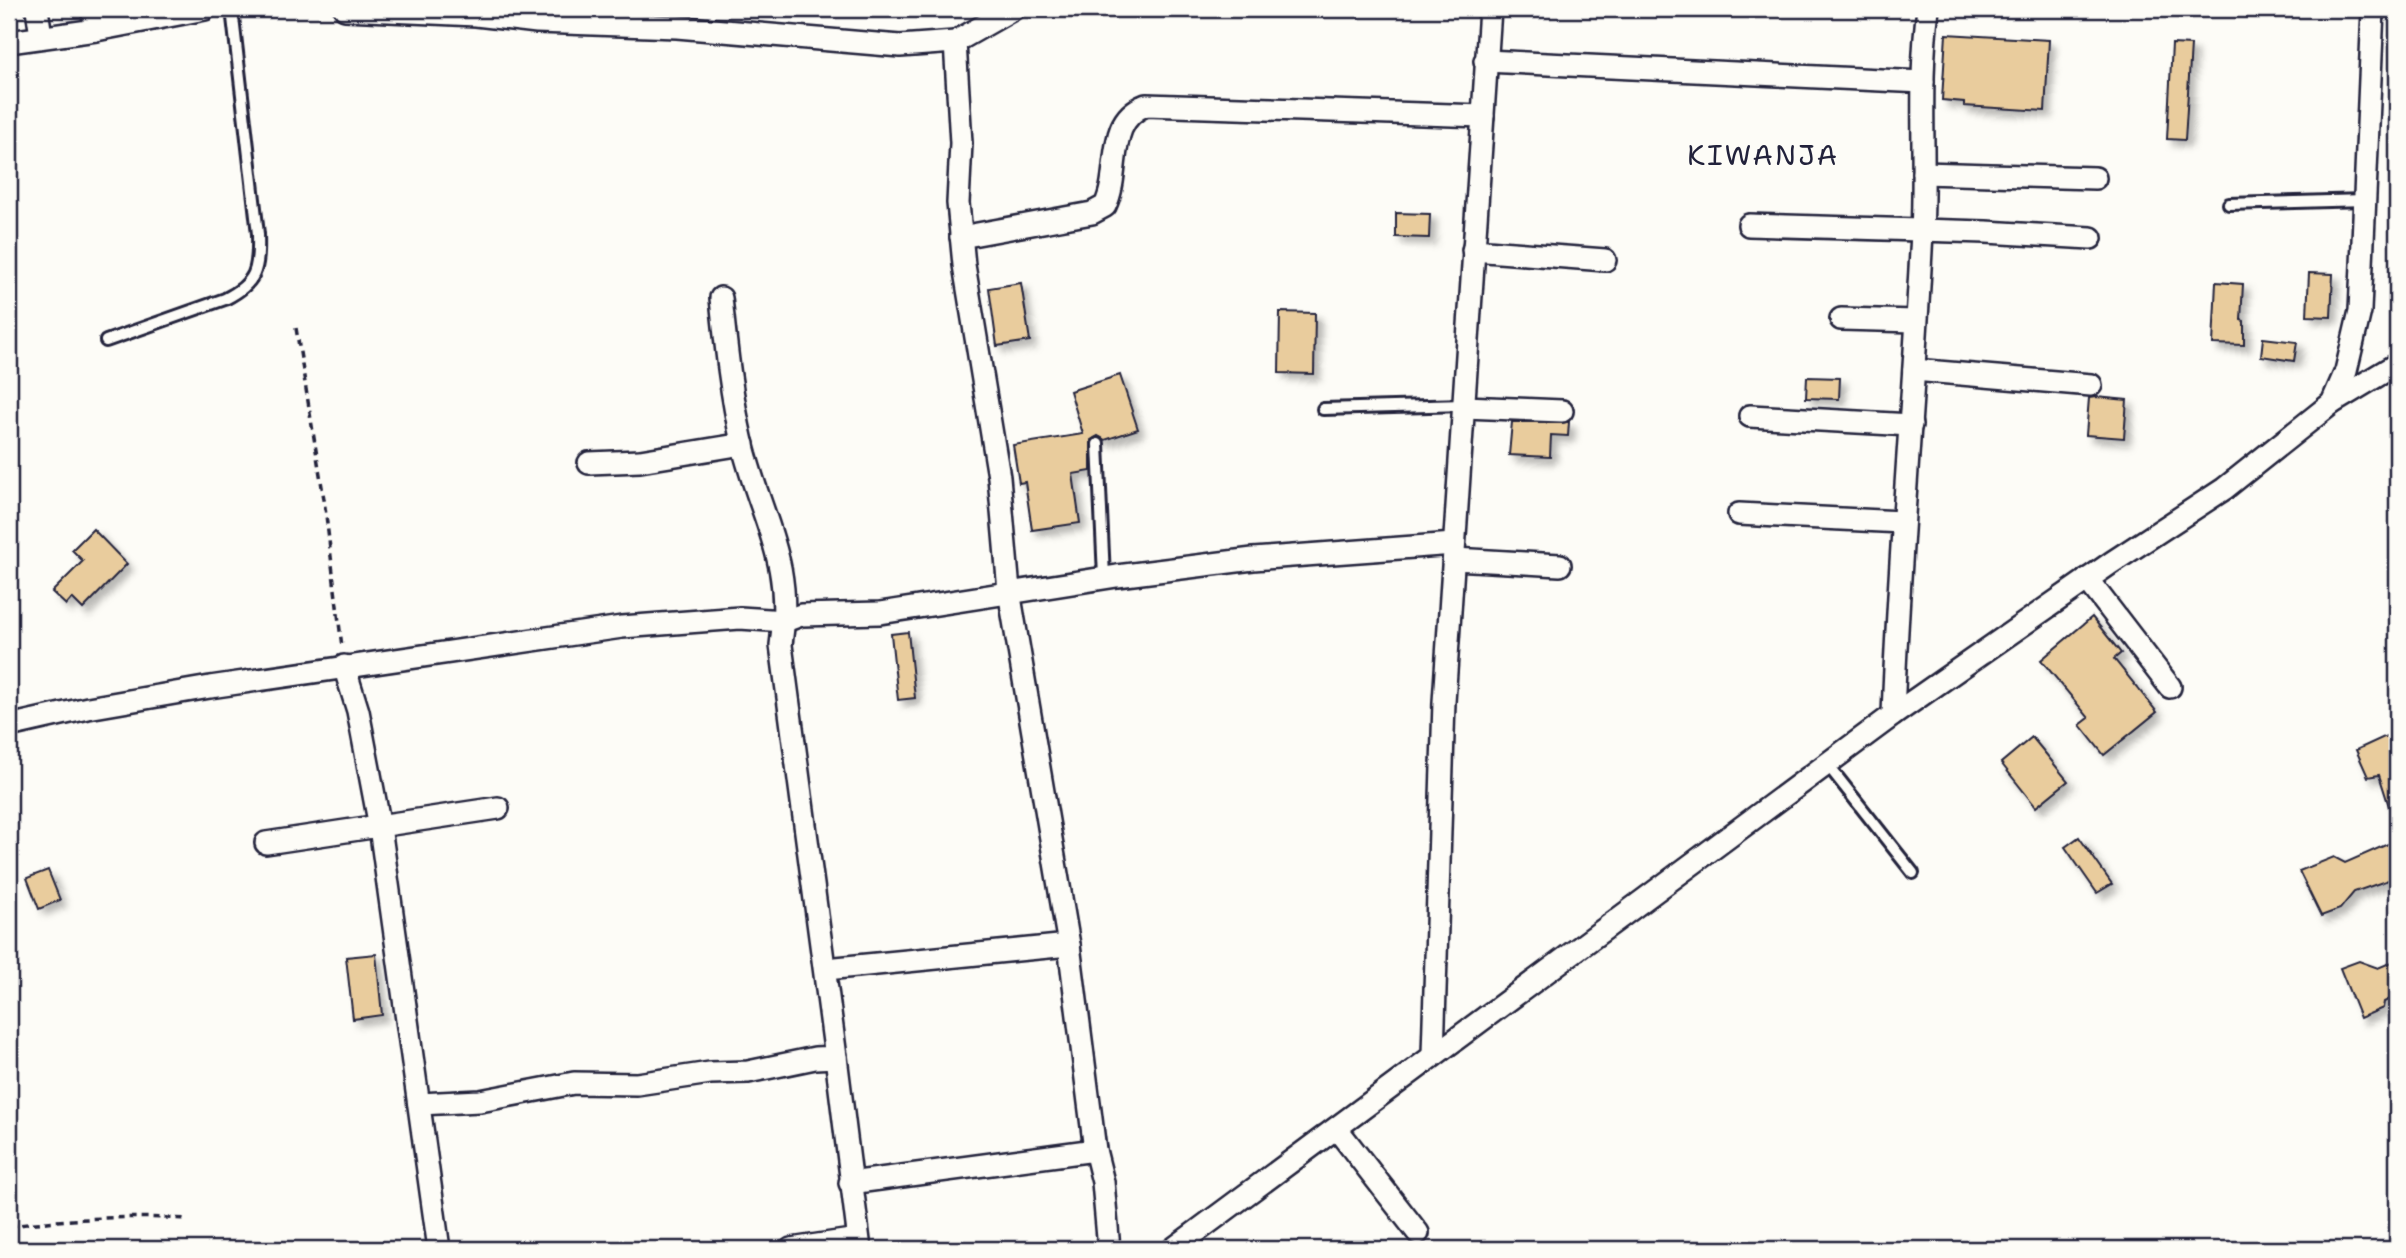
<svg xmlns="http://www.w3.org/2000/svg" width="2406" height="1258" font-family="'Shantell Sans',sans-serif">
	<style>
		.building { fill: #e9cc9d; stroke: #22223b; stroke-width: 2; filter: url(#shadow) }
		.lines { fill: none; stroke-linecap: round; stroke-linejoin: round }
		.service-casing { stroke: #22223b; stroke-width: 16 }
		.minor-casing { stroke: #22223b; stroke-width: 26 }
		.path { stroke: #22223b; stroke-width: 3.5; stroke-dasharray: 7 5; stroke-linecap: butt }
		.service { stroke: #fdfcf7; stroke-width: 10 }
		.minor { stroke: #fdfcf7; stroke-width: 21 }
		.labels { text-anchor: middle; stroke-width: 5; stroke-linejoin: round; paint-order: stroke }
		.neighbourhood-label { font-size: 28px; letter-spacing: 2px; fill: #22223b; stroke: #fdfcf7 }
	</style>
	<defs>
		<filter id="shadow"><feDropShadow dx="6" dy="6" stdDeviation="3.5" flood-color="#0004"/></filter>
	</defs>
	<rect width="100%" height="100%" fill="#fdfcf7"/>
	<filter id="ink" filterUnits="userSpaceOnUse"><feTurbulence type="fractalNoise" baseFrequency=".0143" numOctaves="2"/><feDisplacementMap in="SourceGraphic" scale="14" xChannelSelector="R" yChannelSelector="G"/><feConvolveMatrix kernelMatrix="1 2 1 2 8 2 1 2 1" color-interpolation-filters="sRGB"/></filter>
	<g filter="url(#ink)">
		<g class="building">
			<polygon points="1946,34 2049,40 2045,111 1964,106 1964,102 1942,100"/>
			<polygon points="2172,44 2191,45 2185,140 2167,139"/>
			<polygon points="1396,213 1430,214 1429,238 1396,237"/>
			<polygon points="2309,273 2333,274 2331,317 2307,316"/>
			<polygon points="2216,282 2243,284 2241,320 2244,321 2244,345 2213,344"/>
			<polygon points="1021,283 1030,341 997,346 989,288"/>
			<polygon points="1280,312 1315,313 1314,374 1279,373"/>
			<polygon points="2263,338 2297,342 2294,361 2261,356"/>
			<polygon points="1120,375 1138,429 1105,440 1098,436 1091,440 1091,471 1073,474 1080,523 1032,530 1025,482 1019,483 1013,445 1083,434 1070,391"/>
			<polygon points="1807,377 1840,378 1839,399 1806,398"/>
			<polygon points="2096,397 2127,400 2124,438 2086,435 2089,398"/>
			<polygon points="1512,422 1569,422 1568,436 1551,435 1550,457 1509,455"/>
			<polygon points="93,529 127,564 83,609 72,598 66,605 52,592 83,561 72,550"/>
			<polygon points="2092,617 2121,653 2114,659 2157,712 2104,755 2080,725 2089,718 2041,660"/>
			<polygon points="908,632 915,698 898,700 891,634"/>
			<polygon points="2397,731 2397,821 2394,822 2379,775 2368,777 2356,750"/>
			<polygon points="2032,737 2068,781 2036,807 2001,763"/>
			<polygon points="2079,837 2112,884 2097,893 2065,847"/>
			<polygon points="2397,840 2397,877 2354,892 2340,909 2321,916 2299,871 2334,857 2345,863"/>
			<polygon points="48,870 60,900 39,909 27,878"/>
			<polygon points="376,954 382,1015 353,1019 346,957"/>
			<polygon points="2397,960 2397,996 2384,1002 2383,1008 2360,1018 2340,968 2359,961 2378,968"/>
		</g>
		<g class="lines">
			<g class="service-casing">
				<g id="service">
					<polyline points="2229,204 2365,200"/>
					<path d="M106,341L225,299C257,283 259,269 258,234L232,9"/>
					<polyline points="1323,409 1464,405"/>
					<polyline points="1098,444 1104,577"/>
					<polyline points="1827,764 1913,873"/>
				</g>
			</g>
			<g class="minor-casing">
				<g id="minor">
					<polyline points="37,9 41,36"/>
					<polyline points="92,9 96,30"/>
					<polyline points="345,9 476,15 537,22 677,27 900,46 955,42 1013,9"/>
					<polyline points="9,42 96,30 205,9"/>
					<polyline points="955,42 961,143 958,203 964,265 999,477 1009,591 1069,945 1095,1150"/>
					<polyline points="1485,61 1923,82"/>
					<polyline points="1923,173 2095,178"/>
					<polyline points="1749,225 1986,232 2091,238"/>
					<path d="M961,237L1092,213L1105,206C1122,171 1104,121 1146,105L1483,116"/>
					<polyline points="1473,250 1605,260"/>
					<polyline points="1841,319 1916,321"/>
					<polyline points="1914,370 2091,385"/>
					<polyline points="2332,403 2397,364"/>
					<polyline points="1464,407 1562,411"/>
					<polyline points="1750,416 1911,425"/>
					<polyline points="589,463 640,461 743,444"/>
					<polyline points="1739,514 1902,522"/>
					<polyline points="1454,559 1560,565"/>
					<polyline points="2087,579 2170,687"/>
					<polyline points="344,666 358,711 380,827 439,1249"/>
					<path d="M1893,715C1899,554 1914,393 1922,232C1926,157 1918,83 1928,9"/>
					<polyline points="9,726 88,708 210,687 622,627 740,618 785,621 801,615 880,613 1117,576 1253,559 1454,544"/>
					<polyline points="266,843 498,808"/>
					<polyline points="826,969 1069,945"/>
					<polyline points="1433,1054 1444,702 1490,9"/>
					<polyline points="836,1057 860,1249"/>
					<path d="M419,1104L480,1101L574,1083L637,1084L710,1073L748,1072L815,1058L836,1057L781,645C794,560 760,518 742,442C731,395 726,346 721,298"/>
					<polyline points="1337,1129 1418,1233"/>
					<polyline points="850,1183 1095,1150 1103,1182 1109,1249"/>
					<polyline points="791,1249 858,1239"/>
					<polyline points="1173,1249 1893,715 2111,563 2224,489 2332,403 2346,371 2360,311 2373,9"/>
				</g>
			</g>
			<g class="path">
				<polyline points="296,328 324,499 342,647"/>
				<path d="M9,1226C69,1219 126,1215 187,1219"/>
			</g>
			<use href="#service" class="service"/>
			<use href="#minor" class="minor"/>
		</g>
	</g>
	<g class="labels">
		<g class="neighbourhood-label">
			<text x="1763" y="165">KIWANJA</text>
		</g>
	</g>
	<rect width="2406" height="1258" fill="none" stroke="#fdfcf7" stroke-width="35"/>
	<rect x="18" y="18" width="2371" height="1223" fill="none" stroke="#22223b" stroke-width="2.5" filter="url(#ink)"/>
</svg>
